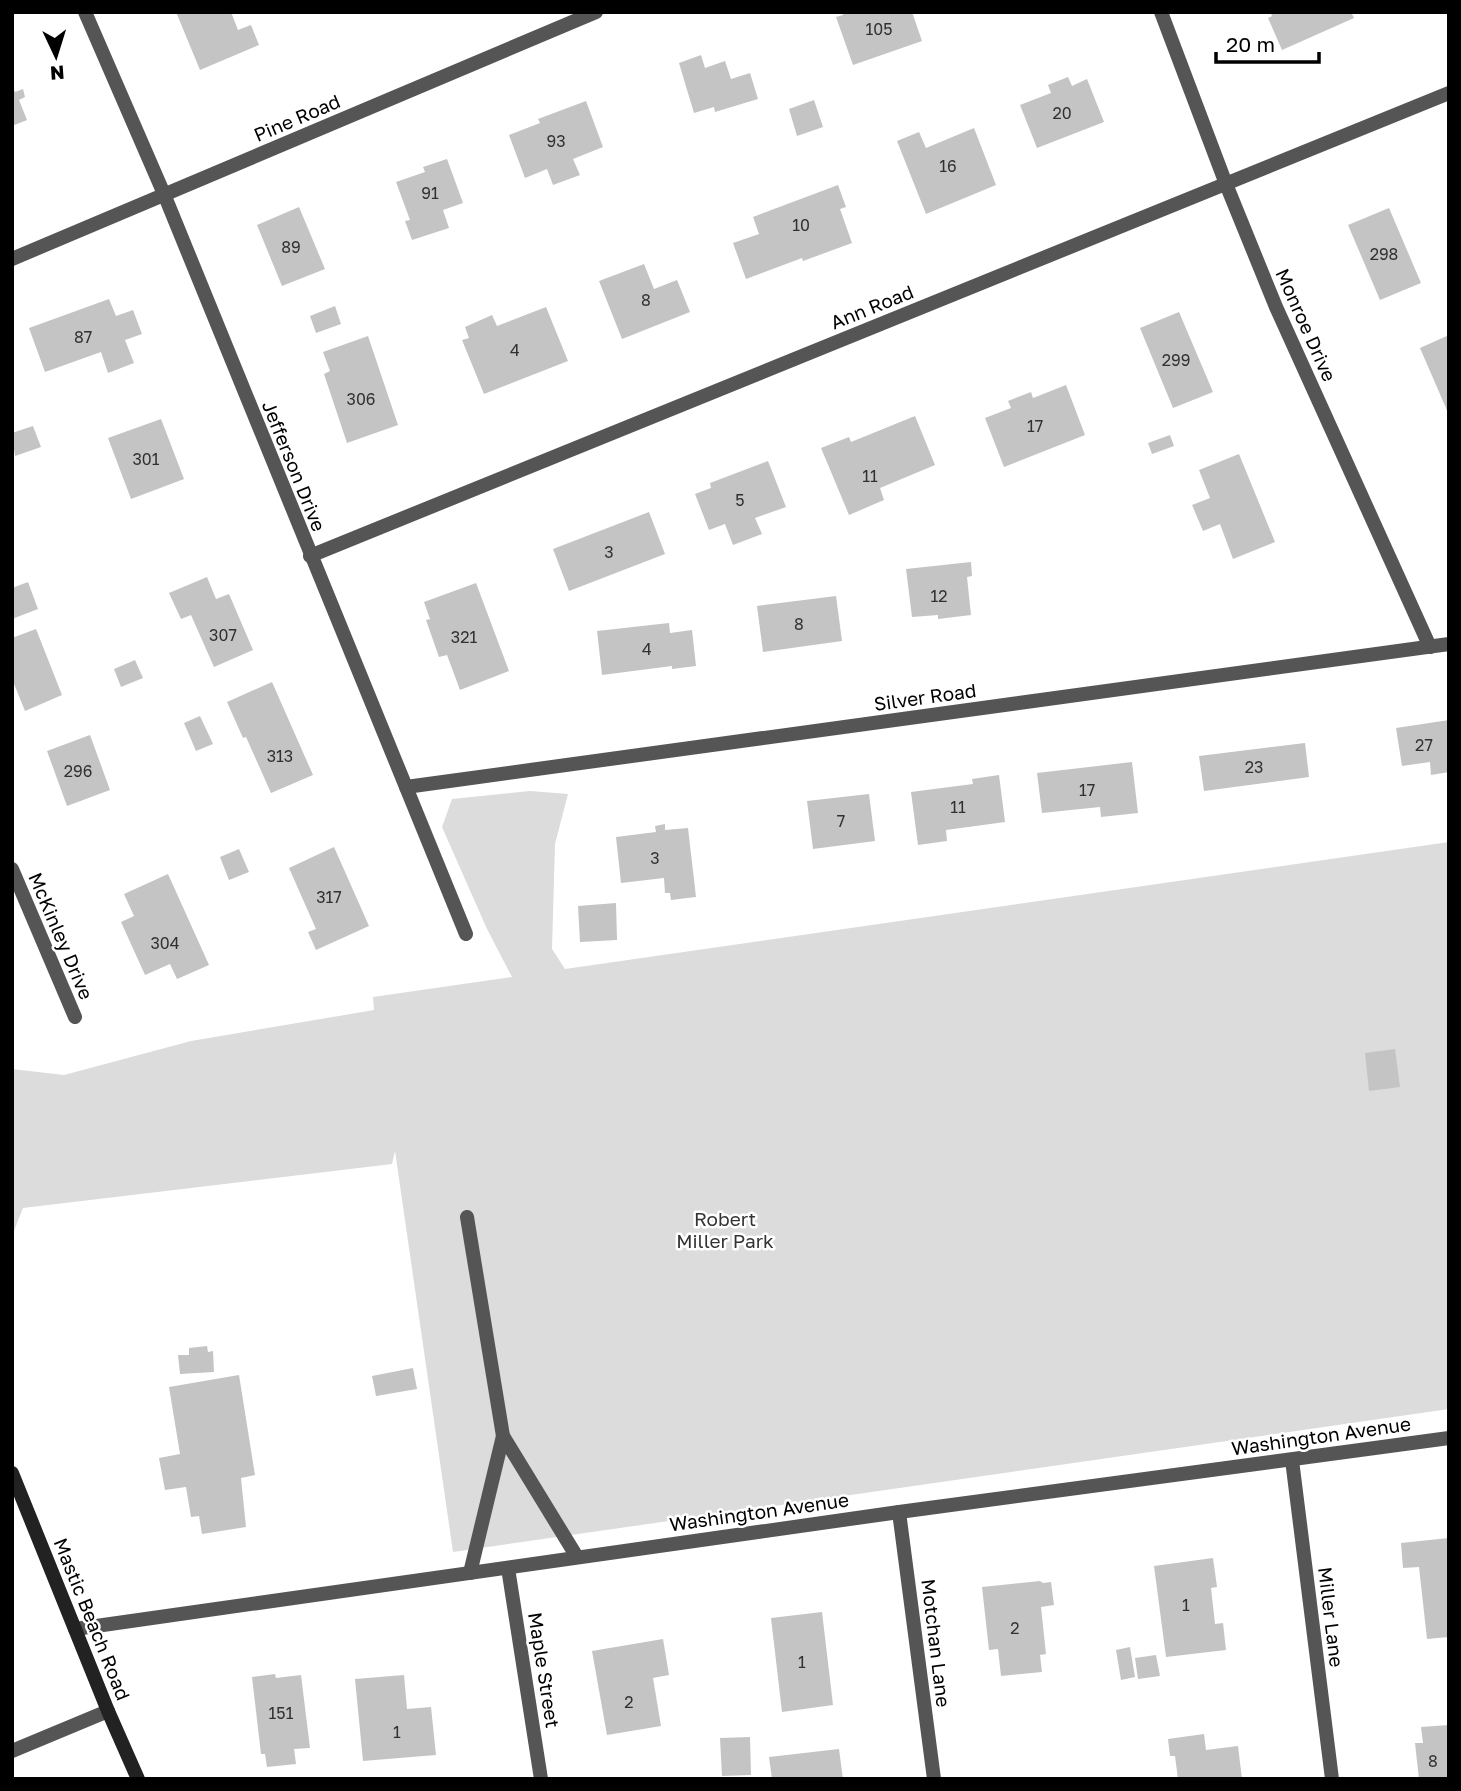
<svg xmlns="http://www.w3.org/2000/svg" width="1461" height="1791" font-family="'Golos Text',sans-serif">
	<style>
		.green { fill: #dcdcdc }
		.building { fill: #c4c4c4 }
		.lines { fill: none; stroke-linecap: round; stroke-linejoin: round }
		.lane { stroke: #555; stroke-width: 14 }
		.street { stroke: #555; stroke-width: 14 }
		.secondary { stroke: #222; stroke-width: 14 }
		.labels { text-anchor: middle; stroke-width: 5; stroke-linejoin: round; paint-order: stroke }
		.number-label { font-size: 16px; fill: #313131 }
		.street-label { font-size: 19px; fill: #000; stroke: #fff }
		.park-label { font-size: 19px; fill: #333; stroke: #fff }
	</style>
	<rect width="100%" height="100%" fill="#fff"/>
	<polygon class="green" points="530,791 568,794 555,844 552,949 565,969 1449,842 1449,1409 453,1552 395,1151 392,1164 23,1208 12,1236 12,1069 64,1075 191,1041 374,1010 373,997 512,977 487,929 442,827 452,799"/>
	<g class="building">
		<polygon points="176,12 231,12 238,30 251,25 259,45 200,70"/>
		<polygon points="842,12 912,12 922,41 853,65 836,17 843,15"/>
		<polygon points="1270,12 1351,12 1354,18 1282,50 1268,18 1272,16"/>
		<polygon points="701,55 705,68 725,61 731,79 750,73 758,99 715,112 714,107 694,113 679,63"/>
		<polygon points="1068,77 1072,86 1087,79 1104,122 1037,148 1020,105 1051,93 1048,85"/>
		<polygon points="12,85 15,92 23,89 25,97 19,100 27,120 12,126"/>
		<polygon points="814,100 823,127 797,136 789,109"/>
		<polygon points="586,101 603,147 573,159 580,175 553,185 547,169 525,178 509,135 540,123 538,119"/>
		<polygon points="974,128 996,185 926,214 897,141 919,132 926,148"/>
		<polygon points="447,159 463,203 443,210 449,228 412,240 405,221 410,220 396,182 425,172 423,167"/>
		<polygon points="838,185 846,207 840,209 852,243 803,261 802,258 746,279 733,243 759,234 753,217"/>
		<polygon points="299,207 325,269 282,286 257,225"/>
		<polygon points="1389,208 1421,283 1380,300 1348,225"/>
		<polygon points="644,264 654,289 677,280 690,312 622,339 599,281"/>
		<polygon points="109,299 116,316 133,310 142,334 125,340 134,363 108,373 101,352 45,372 29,328"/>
		<polygon points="335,306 341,324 316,333 310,316"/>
		<polygon points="546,307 568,361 484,394 462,340 469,338 465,327 492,315 497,326"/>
		<polygon points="1179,312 1213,392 1173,408 1140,328"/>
		<polygon points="1449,335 1449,415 1420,348"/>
		<polygon points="368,336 398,425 347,443 324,374 330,371 323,352"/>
		<polygon points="1066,385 1085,435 1004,467 985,418 1011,408 1008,401 1031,392 1033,398"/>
		<polygon points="915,416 935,465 880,488 884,500 849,515 821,448 849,437 851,442"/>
		<polygon points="161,419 184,479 131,499 108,438"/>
		<polygon points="33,426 41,447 15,456 12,433"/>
		<polygon points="1170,435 1174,446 1152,454 1148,443"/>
		<polygon points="1239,454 1275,542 1233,559 1220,524 1203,531 1192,505 1210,498 1199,470"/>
		<polygon points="768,461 786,507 755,518 762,534 733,545 725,524 709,530 695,494 711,488 710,483"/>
		<polygon points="649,512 665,554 569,591 553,549"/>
		<polygon points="971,562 972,576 967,577 971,615 938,619 938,615 912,617 906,569"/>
		<polygon points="207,577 216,599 229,594 253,650 214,667 191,615 181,619 169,593"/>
		<polygon points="28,582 38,609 12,619 12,588"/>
		<polygon points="476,583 509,671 460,690 447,655 439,657 426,620 430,619 424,602"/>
		<polygon points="836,596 842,641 763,652 757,606"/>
		<polygon points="669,623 670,633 692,630 696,666 672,669 672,666 602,675 597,631"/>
		<polygon points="36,629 62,695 25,711 12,679 12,638"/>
		<polygon points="135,660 143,678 121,687 114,669"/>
		<polygon points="272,682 313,775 271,793 246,737 243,738 227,702"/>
		<polygon points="200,716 213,744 196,751 184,723"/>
		<polygon points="1449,720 1449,772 1431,775 1430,762 1402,766 1396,728"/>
		<polygon points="90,735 110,790 67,806 47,751"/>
		<polygon points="1305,743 1309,777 1204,791 1199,756"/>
		<polygon points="1132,762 1138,813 1101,817 1100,807 1042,813 1037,773"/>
		<polygon points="999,775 1005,822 946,830 947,841 918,845 911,792 973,784 972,779"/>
		<polygon points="869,794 875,841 813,849 807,801"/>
		<polygon points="665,824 665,830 688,828 696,897 671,900 670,893 665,893 664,878 621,883 616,837 656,832 655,826"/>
		<polygon points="334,847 369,926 316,950 308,932 316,929 289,868"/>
		<polygon points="239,849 249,872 229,880 220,857"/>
		<polygon points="168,874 209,965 177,979 170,964 145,975 121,922 134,916 124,894"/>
		<polygon points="616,903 617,940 580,942 578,906"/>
		<polygon points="1395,1049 1400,1087 1369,1091 1365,1053"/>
		<polygon points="207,1346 208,1352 213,1351 214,1372 180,1374 178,1355 189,1355 189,1348"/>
		<polygon points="413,1368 417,1389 376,1396 372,1376"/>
		<polygon points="239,1375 255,1475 241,1478 246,1527 202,1534 199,1516 191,1517 186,1487 165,1490 159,1458 180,1454 169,1387"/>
		<polygon points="1449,1538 1449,1637 1427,1639 1419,1567 1403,1568 1401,1543"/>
		<polygon points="1213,1558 1217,1587 1211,1588 1215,1624 1223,1623 1226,1650 1166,1657 1154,1566"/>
		<polygon points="1040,1581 1043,1583 1051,1582 1054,1605 1041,1607 1046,1654 1040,1655 1042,1672 1001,1676 998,1649 989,1650 982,1587"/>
		<polygon points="822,1612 833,1705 782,1712 771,1618"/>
		<polygon points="663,1639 669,1675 653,1678 661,1726 607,1735 592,1651"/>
		<polygon points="1130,1647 1135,1677 1121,1680 1116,1650"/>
		<polygon points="1156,1655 1160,1676 1138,1679 1135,1658"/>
		<polygon points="275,1674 276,1678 301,1675 310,1748 294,1749 296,1764 267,1767 265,1754 261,1754 252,1677"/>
		<polygon points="404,1675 407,1709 431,1707 436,1755 363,1761 355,1679"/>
		<polygon points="1449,1725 1449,1779 1419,1779 1415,1743 1423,1743 1421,1727"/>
		<polygon points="1204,1734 1206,1750 1238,1746 1242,1779 1178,1779 1175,1756 1170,1756 1168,1739"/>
		<polygon points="750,1737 751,1775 722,1776 720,1738"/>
		<polygon points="839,1749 843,1779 772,1779 769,1757"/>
	</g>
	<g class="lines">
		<g class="lane">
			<polyline points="467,1217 503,1436 577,1557"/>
			<polyline points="470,1573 503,1436"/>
		</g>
		<g class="street">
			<polyline points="85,12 164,194 466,934"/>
			<polyline points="1161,12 1226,184 1276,307 1430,647"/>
			<polyline points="12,259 596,12"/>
			<polyline points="310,556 1449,93"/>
			<polyline points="406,787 1449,644"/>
			<polyline points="12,869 75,1017"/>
			<polyline points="1292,1460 1332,1779"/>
			<polyline points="899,1512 934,1779"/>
			<polyline points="508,1568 541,1779"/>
			<polyline points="75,1629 899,1512 1449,1438"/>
			<polyline points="12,1751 108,1711"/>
		</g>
		<polyline class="secondary" points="12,1473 108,1711 138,1779"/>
	</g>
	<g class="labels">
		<g class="number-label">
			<text x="879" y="35">105</text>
			<text x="1062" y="119">20</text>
			<text x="556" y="147">93</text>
			<text x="948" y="172">16</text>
			<text x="430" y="199">91</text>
			<text x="801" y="231">10</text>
			<text x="291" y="253">89</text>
			<text x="1384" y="260">298</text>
			<text x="646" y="306">8</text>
			<text x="83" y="343">87</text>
			<text x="515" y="356">4</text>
			<text x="1176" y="366">299</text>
			<text x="361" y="405">306</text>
			<text x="1035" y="432">17</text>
			<text x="146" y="465">301</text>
			<text x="870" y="482">11</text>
			<text x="740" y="506">5</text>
			<text x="609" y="558">3</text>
			<text x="939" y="602">12</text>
			<text x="799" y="630">8</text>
			<text x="223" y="641">307</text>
			<text x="464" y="643">321</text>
			<text x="647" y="655">4</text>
			<text x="1424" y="751">27</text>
			<text x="280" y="762">313</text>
			<text x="1254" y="773">23</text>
			<text x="78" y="777">296</text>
			<text x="1087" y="796">17</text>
			<text x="958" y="813">11</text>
			<text x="841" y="827">7</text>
			<text x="655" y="864">3</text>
			<text x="329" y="903">317</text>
			<text x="165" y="949">304</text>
			<text x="1186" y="1611">1</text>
			<text x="1015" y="1634">2</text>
			<text x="802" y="1668">1</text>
			<text x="629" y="1708">2</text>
			<text x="281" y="1719">151</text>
			<text x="397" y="1738">1</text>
			<text x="1433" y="1767">8</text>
		</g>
		<g class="street-label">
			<text transform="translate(297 118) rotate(-23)" y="7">Pine Road</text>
			<text transform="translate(872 307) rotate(-22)" y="7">Ann Road</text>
			<text transform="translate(1306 325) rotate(66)" y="7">Monroe Drive</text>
			<text transform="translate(294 466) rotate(68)" y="7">Jefferson Drive</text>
			<text transform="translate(925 697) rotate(-8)" y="7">Silver Road</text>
			<text transform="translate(61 936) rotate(67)" y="7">McKinley Drive</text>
			<text transform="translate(1321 1436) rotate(-8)" y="7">Washington Avenue</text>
			<text transform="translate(759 1512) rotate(-8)" y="7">Washington Avenue</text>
			<text transform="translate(1331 1617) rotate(83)" y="7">Miller Lane</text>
			<text transform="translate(92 1619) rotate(68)" y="7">Mastic Beach Road</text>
			<text transform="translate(936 1643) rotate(83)" y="7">Motchan Lane</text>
			<text transform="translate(544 1670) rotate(81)" y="7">Maple Street</text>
		</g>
		<g class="park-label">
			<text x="725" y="1226">Robert<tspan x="725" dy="22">Miller Park</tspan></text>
		</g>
	</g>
	<rect width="1461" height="1791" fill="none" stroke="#000000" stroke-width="28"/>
	<g transform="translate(56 56) rotate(176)" stroke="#ffffff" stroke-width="5" paint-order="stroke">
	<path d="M0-5L12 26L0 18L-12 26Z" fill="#000000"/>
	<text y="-10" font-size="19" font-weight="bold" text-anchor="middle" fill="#000000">N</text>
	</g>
	<path d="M1216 52v10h103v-10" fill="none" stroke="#000000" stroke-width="3.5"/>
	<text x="1226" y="52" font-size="21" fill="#000000" stroke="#ffffff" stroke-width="5" paint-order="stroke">20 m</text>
</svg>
